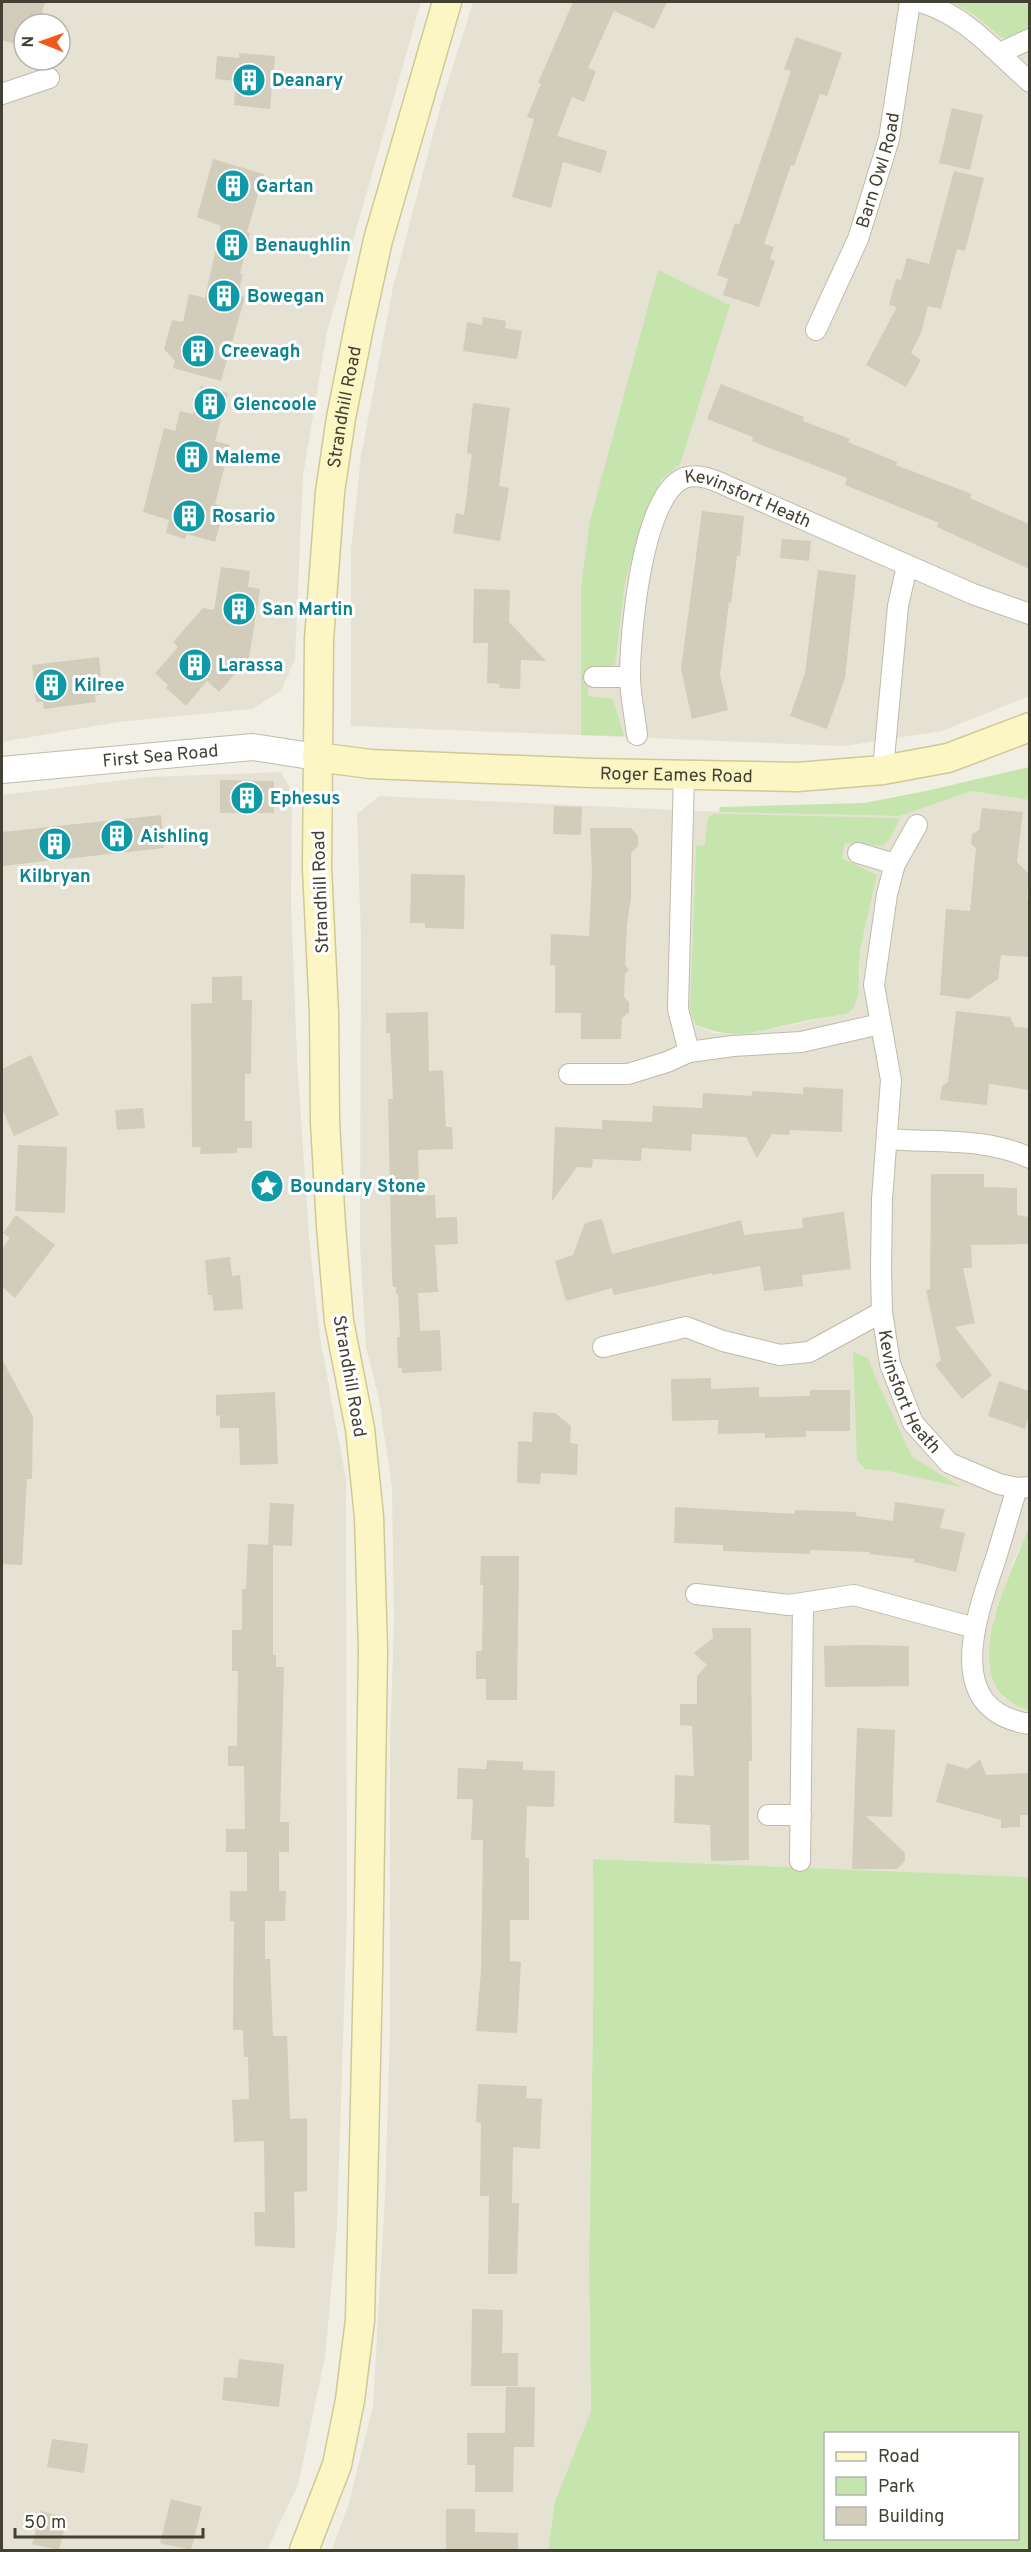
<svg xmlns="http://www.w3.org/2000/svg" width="1031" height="2552" font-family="Overpass,sans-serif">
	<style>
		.residential { fill: #e5e2d3; fill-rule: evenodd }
		.green { fill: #c5e4ae; fill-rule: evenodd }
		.building { fill: #d2ccba }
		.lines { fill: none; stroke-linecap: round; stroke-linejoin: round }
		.minor-casing { stroke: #bfbbaa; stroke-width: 22 }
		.tertiary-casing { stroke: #bfbbaa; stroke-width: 28 }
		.secondary-casing { stroke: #d0c896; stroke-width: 31 }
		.minor { stroke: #fff; stroke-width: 20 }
		.tertiary { stroke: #fff; stroke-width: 26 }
		.secondary { stroke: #fcf6c4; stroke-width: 28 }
		.labels { text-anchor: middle; stroke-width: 6; stroke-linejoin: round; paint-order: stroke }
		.culture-label { font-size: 18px; font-weight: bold; fill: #0d838f; stroke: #fff; text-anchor: start }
		.street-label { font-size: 18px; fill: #434034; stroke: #fff }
	</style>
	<rect width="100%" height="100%" fill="#f1efe4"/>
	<g class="residential">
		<path d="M2,2H421L327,332L303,476L295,659L281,691L252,709L118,722L2,742ZM24,24H60V60H24Z"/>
		<polygon points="473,2 1029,2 1029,696 942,731 844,746 351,726 351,550 361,456 393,287 441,104"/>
		<polygon points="281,772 289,786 292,806 291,902 297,1058 309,1237 320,1337 346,1480 347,1916 337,2226 325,2357 298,2485 267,2550 8,2550 2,2549 2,795 148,777"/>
		<path d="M972,791L1029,800L1030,1526L1013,1562L993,1621L1003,1697L1029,1710V1877L593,1859L594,1958L589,2264L591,2411L555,2501L548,2550H332L349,2503L373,2405L385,2198L390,2028V1743L394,1622L392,1488L379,1399L366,1347L360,1247L361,940L357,814L379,796L719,812L900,816ZM890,839L883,846L845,843L842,858L877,875L860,950V973L847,1013L758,1032L729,1034L713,1033L695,1024L690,1010L696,846Z"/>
	</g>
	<g class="green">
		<polygon points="952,2 1029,2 1029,30 1011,39 1001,37 976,16"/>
		<polygon points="658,270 730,305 680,464 661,480 641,526 625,582 615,665 588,674 588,696 613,699 624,736 581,735 581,587 590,521"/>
		<polygon points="1029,767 1029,800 972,791 900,816 719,812 720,807 864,803 926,791"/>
		<path d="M713,814L900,818L890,839L883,846L845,843L842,858L877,875L860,950L858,996L854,1007L848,1013C832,1017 817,1018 801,1022C762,1030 734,1043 695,1024L690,1010L696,846L705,845L708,818Z"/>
		<polygon points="853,1352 868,1358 877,1381 912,1457 961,1487 889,1471 865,1469 857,1460"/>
		<path d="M1029,1526L1030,1710H1029C948,1686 1012,1575 1029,1526Z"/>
		<path d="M593,1859L1029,1877V2550H548L555,2501L591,2411L589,2264L594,1958ZM826,2434H1018V2538H826Z"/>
	</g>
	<g class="building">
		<polygon points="2,2 45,2 39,24 24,24 24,47 2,40"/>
		<polygon points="573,2 667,2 654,29 614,11 588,68 596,71 584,102 572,97 557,136 607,151 601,173 563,162 551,208 512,197 534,119 527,117 541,84 538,83"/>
		<polygon points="796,37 842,53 827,96 820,94 794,166 791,165 764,244 774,247 770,259 775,261 759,307 723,295 728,279 717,275 735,223 739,225 791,71 784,69"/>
		<polygon points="239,53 275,56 270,109 234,105 236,81 215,79 217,56 239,58"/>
		<polygon points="952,108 983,115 970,170 939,163"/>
		<polygon points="213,159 264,174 247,232 250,233 240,274 243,274 238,295 245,297 221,381 173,368 175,361 164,349 172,320 183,322 189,294 205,298 221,226 197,217"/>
		<polygon points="954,171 984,178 965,251 957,249 941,309 928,306 921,333 911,353 921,360 906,387 866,365 897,307 889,305 896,279 901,280 907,258 929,264"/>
		<polygon points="483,317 506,321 505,328 522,331 517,359 463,351 467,322 482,325"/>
		<polygon points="721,384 804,417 803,421 850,439 848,442 897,462 896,465 972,494 970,498 1029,524 1029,569 937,527 939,523 845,485 847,478 752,441 753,437 707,419"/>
		<polygon points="201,386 228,393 215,441 230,445 215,504 225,507 215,542 187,534 185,539 166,533 169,520 143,512 164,428 175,431 180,411 193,414"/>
		<polygon points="473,403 510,408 499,486 509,488 500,541 453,533 456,513 464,515 472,454 467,453"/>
		<polygon points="702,511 744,516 740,556 737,556 731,603 729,602 720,675 728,710 692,719 681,669"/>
		<polygon points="782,539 811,541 809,561 780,558"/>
		<polygon points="221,567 250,571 248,587 260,589 249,658 219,692 207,681 186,706 166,688 168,685 155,673 178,647 173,642 203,608 214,610"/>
		<polygon points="818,570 856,575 845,678 827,729 790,716 805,673"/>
		<polygon points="474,589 510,590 509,622 546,661 521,660 520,689 499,688 500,684 487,683 488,643 473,643"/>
		<polygon points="99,657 101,676 97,677 100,695 95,695 96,702 44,709 43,702 36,702 32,665"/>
		<polygon points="220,780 274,781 274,813 220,813"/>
		<polygon points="554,806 582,807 581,835 553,834"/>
		<polygon points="982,808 1023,812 1017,862 1029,874 1027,898 1029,898 1029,957 1001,955 998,979 969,999 940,995 946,909 970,911 976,848 971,844 972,834 979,830"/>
		<polygon points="161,815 164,848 2,866 2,832"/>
		<polygon points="590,828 631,828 638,836 638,846 631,853 631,897 627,925 625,965 629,970 625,974 624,997 629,1002 629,1012 622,1018 621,1039 581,1039 581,1013 555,1013 555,965 550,965 551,934 589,936 592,873"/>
		<polygon points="411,874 465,875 464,929 425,928 425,923 410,923"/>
		<polygon points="242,976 242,1000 252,1000 251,1074 245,1074 245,1121 252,1121 252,1148 237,1148 237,1153 200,1154 201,1147 192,1147 191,1004 212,1003 212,977"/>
		<polygon points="956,1011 1010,1017 1015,1027 1029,1028 1029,1090 989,1084 987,1105 940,1100 942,1086 948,1082"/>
		<polygon points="428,1012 429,1071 443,1070 446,1127 452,1127 453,1149 418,1150 419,1196 435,1195 436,1218 457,1217 458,1244 435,1245 438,1292 418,1293 420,1331 440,1330 442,1371 402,1373 402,1368 398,1368 397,1337 400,1337 398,1294 396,1294 396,1287 393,1287 392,1278 388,1099 393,1099 390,1033 386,1033 386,1013"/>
		<polygon points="31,1055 59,1115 14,1136 2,1109 2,1069"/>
		<polygon points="803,1087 843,1089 842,1132 790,1130 789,1135 772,1134 757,1158 746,1137 692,1134 691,1151 642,1148 641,1161 593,1159 592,1168 577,1167 552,1201 555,1127 602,1129 602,1120 652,1122 653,1106 702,1108 703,1093 752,1096 752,1091 803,1094"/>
		<polygon points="143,1108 145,1128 117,1130 115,1110"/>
		<polygon points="18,1145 67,1147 65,1213 15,1211"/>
		<polygon points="931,1174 984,1174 984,1187 1017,1188 1017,1215 1029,1217 1029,1244 971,1245 972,1268 963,1268 975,1323 955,1327 992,1375 962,1399 935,1365 941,1360 926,1290 930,1289"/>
		<polygon points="844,1212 851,1269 802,1275 803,1286 764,1291 760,1266 712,1275 712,1273 614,1295 612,1288 566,1301 555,1261 573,1255 585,1223 602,1219 612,1254 741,1220 744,1235 803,1228 802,1218"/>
		<polygon points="16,1215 55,1245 15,1298 2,1287 2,1249 10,1238 3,1233"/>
		<polygon points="230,1257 232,1276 240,1275 243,1309 214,1311 212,1295 208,1295 205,1260"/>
		<polygon points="2,1359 33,1417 32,1479 27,1479 22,1565 2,1564"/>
		<polygon points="711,1378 711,1389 759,1387 759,1397 810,1396 810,1390 850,1390 850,1431 806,1431 806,1437 765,1438 765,1433 718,1434 718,1420 672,1421 671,1379"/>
		<polygon points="999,1381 1029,1391 1029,1415 1025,1429 988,1416"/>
		<polygon points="275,1392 278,1464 240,1465 239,1428 220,1428 220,1415 216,1416 216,1395"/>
		<polygon points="533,1412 555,1413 571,1426 570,1443 578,1444 577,1475 541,1473 540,1484 517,1483 518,1441 532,1442"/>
		<polygon points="895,1502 945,1509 940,1528 965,1533 956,1572 914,1562 914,1559 869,1554 870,1552 810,1550 810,1554 723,1551 723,1545 674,1543 675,1507 794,1514 795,1510 856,1512 856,1516 893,1521"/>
		<polygon points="270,1503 294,1504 292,1546 268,1545"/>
		<polygon points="248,1544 273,1545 273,1655 276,1655 276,1667 284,1667 280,1822 289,1822 289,1852 279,1852 279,1891 286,1891 285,1921 265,1921 265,1959 270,1959 273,2036 287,2036 290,2119 307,2118 307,2191 294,2192 295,2248 255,2246 254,2212 265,2212 264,2141 234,2142 232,2100 249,2099 248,2057 244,2057 243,2030 233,2030 234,1921 230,1921 230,1891 247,1891 247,1852 226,1852 226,1829 245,1829 244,1766 228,1766 228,1746 237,1746 238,1671 232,1671 232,1630 242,1630 242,1589 246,1589"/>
		<polygon points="481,1556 519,1556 517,1700 486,1700 486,1679 476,1679 476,1651 482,1651 483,1585 480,1585"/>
		<polygon points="712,1628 751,1628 752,1761 749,1761 749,1860 711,1861 710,1825 674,1823 675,1775 694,1776 692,1726 680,1725 680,1704 697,1704 697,1676 707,1665 694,1653 713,1638"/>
		<polygon points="861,1645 909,1646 909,1686 825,1687 824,1646"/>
		<polygon points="857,1728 895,1730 892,1817 866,1816 905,1853 905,1861 897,1869 852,1869"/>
		<polygon points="980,1759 986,1775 1029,1773 1029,1815 1020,1815 1020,1827 1001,1828 1001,1820 936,1802 947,1763 968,1769"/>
		<polygon points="487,1760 523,1762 523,1770 555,1771 554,1807 527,1806 525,1858 529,1858 529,1920 510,1920 510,1961 521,1962 517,2033 476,2031 481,1971 483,1840 471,1840 473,1799 457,1799 458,1768 486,1769"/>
		<polygon points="478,2084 527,2086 526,2098 542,2099 540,2149 513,2147 512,2203 519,2203 517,2274 488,2274 489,2196 480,2196 481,2123 476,2122"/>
		<polygon points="472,2309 503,2310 502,2353 518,2353 518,2386 471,2386"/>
		<polygon points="239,2359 284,2364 279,2407 222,2400 224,2377 237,2378"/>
		<polygon points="506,2387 535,2387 534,2447 514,2447 513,2492 475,2492 475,2465 467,2465 467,2433 505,2433"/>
		<polygon points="52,2439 88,2444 84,2473 47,2467"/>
		<polygon points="171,2499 202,2507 191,2550 160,2543"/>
		<polygon points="446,2509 475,2509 475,2532 518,2533 518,2550 446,2550"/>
		<polygon points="41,2511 67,2518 59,2550 32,2544"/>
	</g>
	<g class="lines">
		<g class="minor-casing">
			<g id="minor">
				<path d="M920,2C966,15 995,52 1030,82"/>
				<polyline points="1000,53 1030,39"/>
				<polyline points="2,94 49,78"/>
				<path id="s1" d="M816,330L858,239L889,139L910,2"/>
				<polyline points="594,677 630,677"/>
				<path id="s2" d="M637,735C635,716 630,695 630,676C630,634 642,495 684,478C702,471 725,486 741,492L973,594L1030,614"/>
				<polyline points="883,770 898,606 907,566"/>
				<polyline points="684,773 678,1009 689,1052"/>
				<path id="s3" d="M917,825L895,864L887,894L874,985L891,1080L882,1199L881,1270L882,1312L890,1364L913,1423L949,1463L999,1484L1017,1488L1030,1487"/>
				<polyline points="858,853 895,864"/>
				<polyline points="569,1074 628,1074 667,1062 689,1052 733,1046 801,1042 880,1024"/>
				<path d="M888,1139C935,1143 985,1137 1030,1158"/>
				<polyline points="603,1347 686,1327 723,1341 780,1355 809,1352 882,1312"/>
				<path d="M1017,1488C1010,1511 1003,1535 996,1558C977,1614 940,1711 1030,1724"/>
				<polyline points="696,1594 789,1605 854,1595 975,1628"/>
				<polyline points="768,1815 801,1815"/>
				<polyline points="800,1861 803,1603"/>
			</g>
		</g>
		<g class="tertiary-casing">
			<g id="tertiary">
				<path id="s4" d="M2,770L253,747L317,757"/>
			</g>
		</g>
		<g class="secondary-casing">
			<g id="secondary">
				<path id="s5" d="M317,757L370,764L592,773L797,777L883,770L948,758L1030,727"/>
				<path id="s6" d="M304,2550L337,2465L350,2400L360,2320L368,1973L373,1650L369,1517L360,1429L339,1321L331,1226L325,1122L324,1013L317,868L319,640L330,492L341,418L360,322L378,240L447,2"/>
			</g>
		</g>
		<use href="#minor" class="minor"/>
		<use href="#tertiary" class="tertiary"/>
		<use href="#secondary" class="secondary"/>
	</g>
	<defs>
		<g id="building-disc" transform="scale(1.725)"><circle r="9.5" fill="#0f9aa8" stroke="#fff"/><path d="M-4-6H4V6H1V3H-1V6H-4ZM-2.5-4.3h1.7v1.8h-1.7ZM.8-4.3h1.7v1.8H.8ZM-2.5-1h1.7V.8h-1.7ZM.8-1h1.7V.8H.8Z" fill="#fff"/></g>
		<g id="sight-disc" transform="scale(1.725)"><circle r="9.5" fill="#0f9aa8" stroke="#fff"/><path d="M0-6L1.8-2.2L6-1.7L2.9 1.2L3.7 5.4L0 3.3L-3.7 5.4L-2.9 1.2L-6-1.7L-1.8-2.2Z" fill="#fff"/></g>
	</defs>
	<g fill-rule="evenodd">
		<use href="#building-disc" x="249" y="80"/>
		<use href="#building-disc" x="233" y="186"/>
		<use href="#building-disc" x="232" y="245"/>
		<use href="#building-disc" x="224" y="296"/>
		<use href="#building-disc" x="198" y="351"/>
		<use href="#building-disc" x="210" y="404"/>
		<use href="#building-disc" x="192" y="457"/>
		<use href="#building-disc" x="189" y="516"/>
		<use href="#building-disc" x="239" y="609"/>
		<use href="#building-disc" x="195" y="665"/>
		<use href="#building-disc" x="51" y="685"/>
		<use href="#building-disc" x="247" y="798"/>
		<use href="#building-disc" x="117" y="836"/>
		<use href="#building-disc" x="55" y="844"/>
		<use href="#sight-disc" x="267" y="1186"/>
	</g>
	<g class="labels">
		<g class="culture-label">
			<text x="272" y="86">Deanary</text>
			<text x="256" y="192">Gartan</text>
			<text x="255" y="251">Benaughlin</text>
			<text x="247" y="302">Bowegan</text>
			<text x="221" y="357">Creevagh</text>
			<text x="233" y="410">Glencoole</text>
			<text x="215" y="463">Maleme</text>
			<text x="212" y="522">Rosario</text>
			<text x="262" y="615">San Martin</text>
			<text x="218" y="671">Larassa</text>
			<text x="74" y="691">Kilree</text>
			<text x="270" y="804">Ephesus</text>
			<text x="140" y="842">Aishling</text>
			<text x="55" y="882" text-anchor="middle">Kilbryan</text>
			<text x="290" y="1192">Boundary Stone</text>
		</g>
		<g class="street-label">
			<text dy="6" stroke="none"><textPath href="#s1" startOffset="172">Barn Owl Road</textPath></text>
			<text dy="6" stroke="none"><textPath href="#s6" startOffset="2156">Strandhill Road</textPath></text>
			<text dy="6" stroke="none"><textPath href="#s2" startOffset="339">Kevinsfort Heath</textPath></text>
			<text dy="6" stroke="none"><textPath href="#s4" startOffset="159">First Sea Road</textPath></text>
			<text dy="6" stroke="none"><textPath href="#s5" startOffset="360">Roger Eames Road</textPath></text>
			<text transform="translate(320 892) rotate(-92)" y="6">Strandhill Road</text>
			<text transform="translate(350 1376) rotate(80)" y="6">Strandhill Road</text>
			<text dy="6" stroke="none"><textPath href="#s3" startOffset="582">Kevinsfort Heath</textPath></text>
		</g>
	</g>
	<rect width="1031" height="2552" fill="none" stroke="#434034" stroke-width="6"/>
	<rect x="824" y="2432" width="195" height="108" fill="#ffffff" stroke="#b4b3ae" stroke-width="1.5"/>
	<rect x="836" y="2452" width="30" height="9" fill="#fcf6c4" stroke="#b4b3ae" stroke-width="1.5"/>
	<text x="878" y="2462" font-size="18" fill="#434034">Road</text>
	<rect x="836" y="2477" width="30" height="18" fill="#c5e4ae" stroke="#b4b3ae" stroke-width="1.5"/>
	<text x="878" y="2492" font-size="18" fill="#434034">Park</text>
	<rect x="836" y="2507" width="30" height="18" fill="#d2ccba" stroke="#b4b3ae" stroke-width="1.5"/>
	<text x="878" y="2522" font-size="18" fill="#434034">Building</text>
	<g transform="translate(42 42) rotate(271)"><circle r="28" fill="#ffffff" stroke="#b4b3ae" stroke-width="1.5"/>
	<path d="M0-4.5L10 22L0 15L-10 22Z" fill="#f1591c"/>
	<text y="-9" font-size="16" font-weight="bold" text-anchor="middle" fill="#434034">N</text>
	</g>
	<path d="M15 2528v9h188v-9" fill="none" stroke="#434034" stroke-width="3"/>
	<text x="24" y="2528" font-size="18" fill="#434034" stroke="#ffffff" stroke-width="4.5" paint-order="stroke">50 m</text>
</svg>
